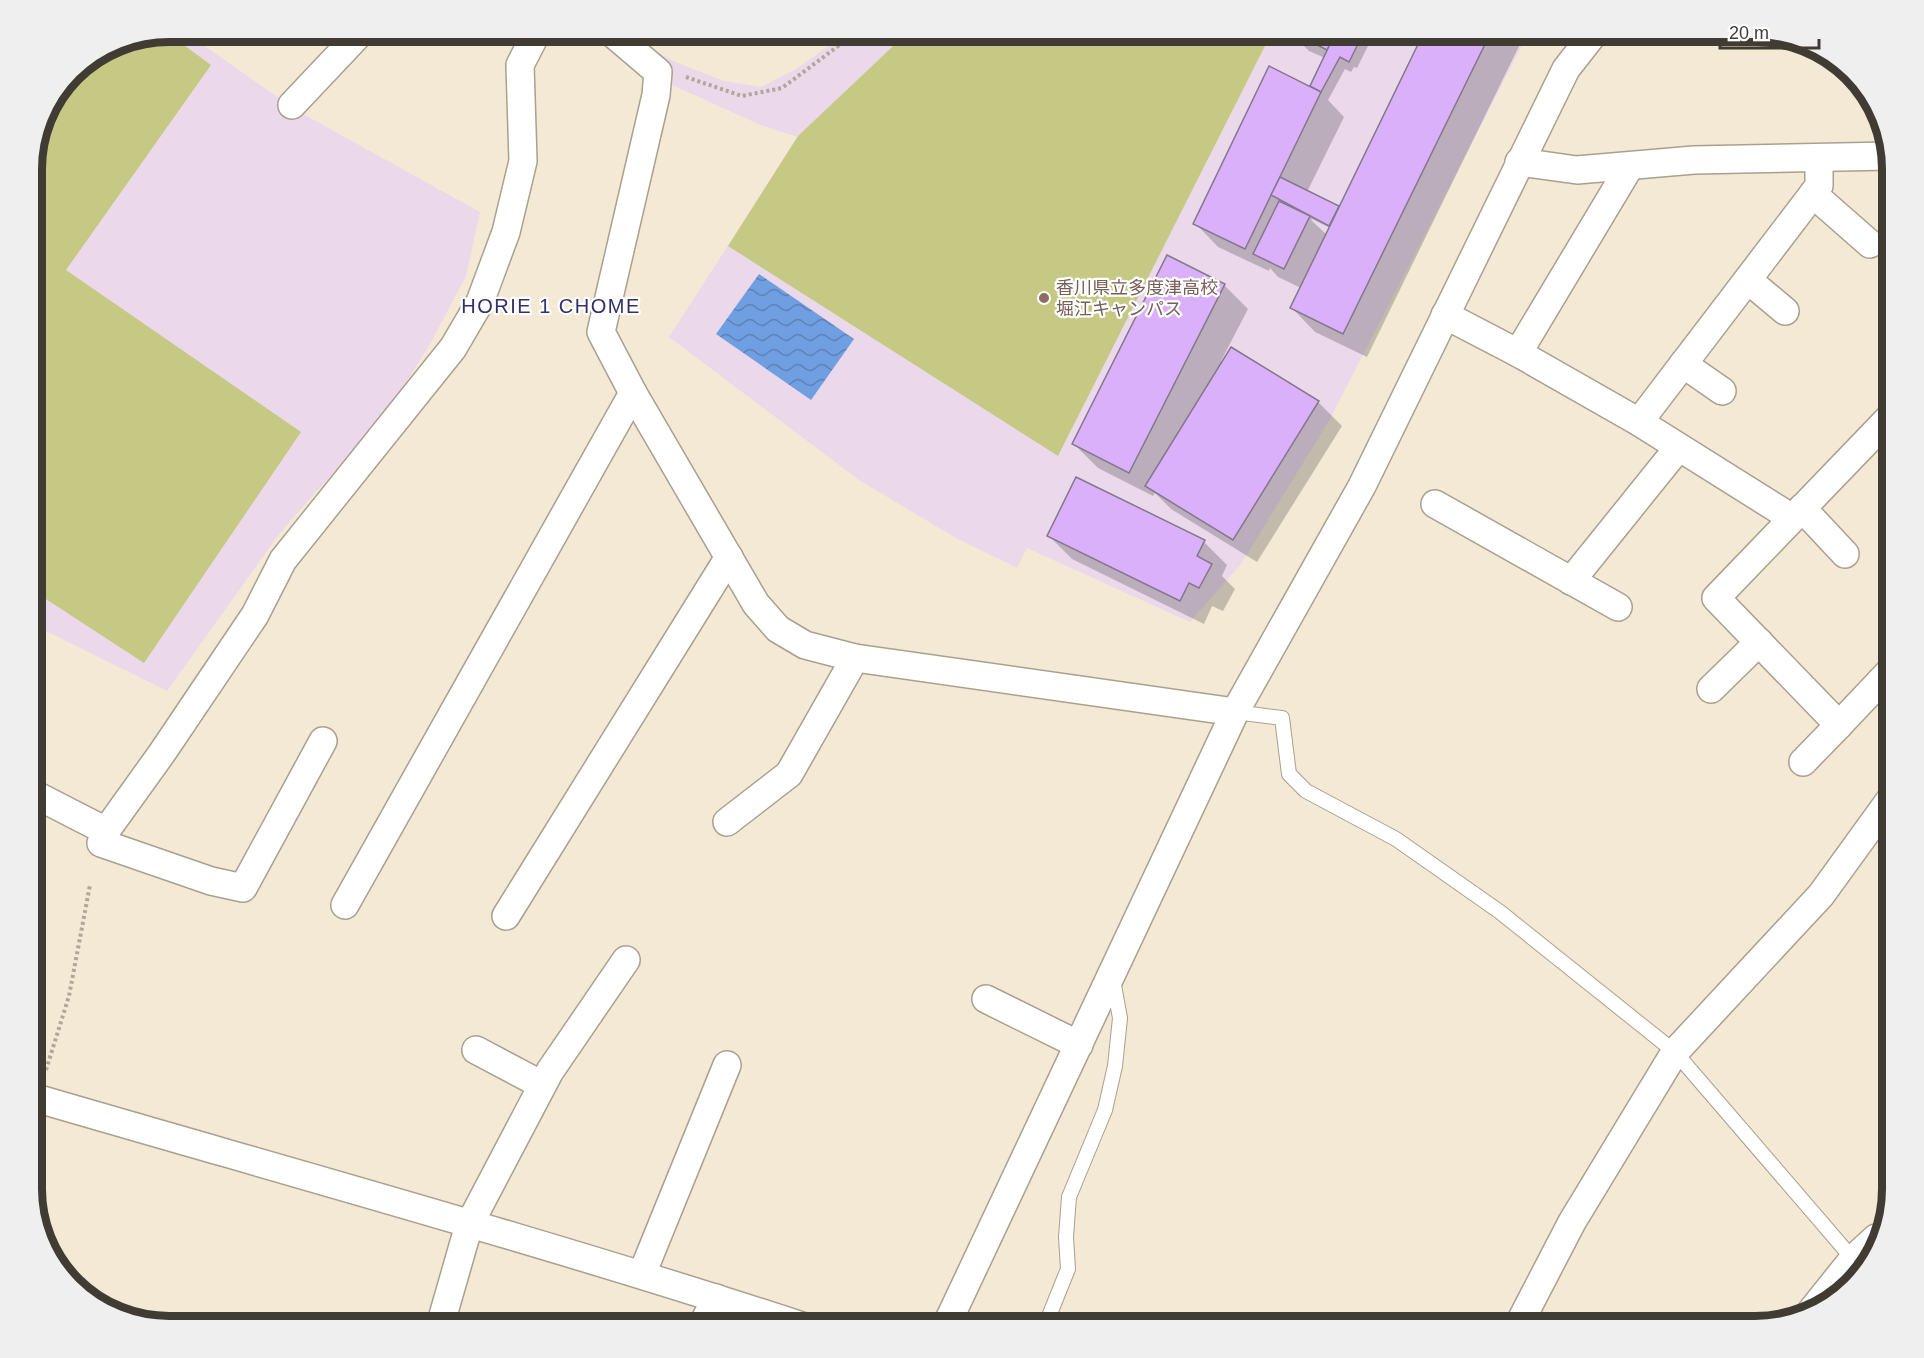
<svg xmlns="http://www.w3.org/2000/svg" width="1924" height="1358" font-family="Helvetica,'Noto Sans JP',sans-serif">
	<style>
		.education { fill: #ebd9eb }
		.grass { fill: #c5c983 }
		.water { fill: url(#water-waves) }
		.shadow { fill: #0003; fill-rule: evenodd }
		.building { fill: #dab0fb; stroke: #82788a; stroke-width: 1.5 }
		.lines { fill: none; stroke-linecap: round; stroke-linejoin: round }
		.lane-casing { stroke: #aaa08d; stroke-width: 16 }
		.street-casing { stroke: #aaa08d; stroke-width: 30 }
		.path { stroke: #afa798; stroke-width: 4; stroke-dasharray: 3 3; stroke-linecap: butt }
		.lane { stroke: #fff; stroke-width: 14 }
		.street { stroke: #fff; stroke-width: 27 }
		.education-dot { fill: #8d6e63; stroke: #fff; stroke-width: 2 }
		.labels { text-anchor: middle; stroke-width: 4.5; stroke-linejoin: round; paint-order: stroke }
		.education-label { font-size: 18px; fill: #785e54; stroke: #fff; text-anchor: start }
		.neighbourhood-label { font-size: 20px; letter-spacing: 1.5px; fill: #31306a; stroke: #fff }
		.rim { fill: none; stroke: #403c34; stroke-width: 8 }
	</style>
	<defs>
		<pattern id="water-waves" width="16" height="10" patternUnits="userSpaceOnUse" patternTransform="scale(1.5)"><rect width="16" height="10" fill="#6f9ee1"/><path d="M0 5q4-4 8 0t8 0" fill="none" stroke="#5d82b7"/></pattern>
	</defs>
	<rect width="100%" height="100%" fill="#f3e9d5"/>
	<g class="education">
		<polygon points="169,32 185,32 296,110 480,212 466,276 429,346 389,409 280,533 167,691 32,624 32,160 46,108 78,66 117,42"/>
		<polygon points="588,32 622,32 673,61 724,81 761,87 796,69 848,32 1529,32 1330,419 1241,564 1190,622 1027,548 1017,568 956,538 859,480 669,337 798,137 763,126 663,81 612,53"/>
	</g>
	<g class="grass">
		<polygon points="166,32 211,65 66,270 301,432 144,663 32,590 32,160 46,108 78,66 117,42"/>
		<polygon points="908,32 1272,32 1058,456 728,246 798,136"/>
	</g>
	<polygon class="water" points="759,274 854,339 811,400 716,334"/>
	<g class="shadow">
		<path d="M1290,32H1375L1357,68L1354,67L1351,72L1345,69L1328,100L1344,117L1307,192L1340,208L1425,32H1526L1367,357L1315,332L1292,308L1301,288L1278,277L1270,268L1269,271L1218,247L1195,223L1317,91L1312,85L1325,58L1309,51ZM1312,219L1330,228L1327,235L1311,220Z"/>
		<polygon points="1224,285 1248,309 1221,361 1318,402 1342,426 1257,562 1171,509 1155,493 1153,496 1098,468 1074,444"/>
		<polygon points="1048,535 1204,542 1227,565 1222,576 1235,589 1223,611 1212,606 1204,624 1072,559"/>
	</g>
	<g class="building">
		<polygon points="1292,32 1336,32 1327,50"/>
		<polygon points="1345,32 1364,32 1349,62 1340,57 1321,92 1310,86 1333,38 1341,40"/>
		<polygon points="1424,32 1491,32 1343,334 1290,308"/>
		<polygon points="1269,66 1321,92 1245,249 1193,224"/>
		<polygon points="1280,177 1339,206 1329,226 1271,195"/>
		<polygon points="1279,201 1310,216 1284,269 1253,254"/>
		<polygon points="1167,255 1225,284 1129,473 1072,444"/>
		<polygon points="1231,347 1319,401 1233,540 1145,486"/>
		<polygon points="1076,477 1205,540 1197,556 1212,564 1199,588 1189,583 1180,601 1047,536"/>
	</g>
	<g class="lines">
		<g class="lane-casing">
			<g id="lane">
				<polyline points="1235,712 1282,718 1289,774 1306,791 1396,839 1500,912 1675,1052 1853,1259"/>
				<polyline points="1045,1326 1068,1269 1066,1237 1069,1197 1105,1110 1115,1066 1120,1018 1113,980"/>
			</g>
		</g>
		<g class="street-casing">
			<g id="street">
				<polyline points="611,32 658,72 656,95 601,332 633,393 756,604 778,629 805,645 855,658 1235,712"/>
				<polyline points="292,105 361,32"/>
				<polyline points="1519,162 1577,170 1694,160 1889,156"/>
				<polyline points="1630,166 1518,353 1639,422 1792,518"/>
				<polyline points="1813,194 1870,244"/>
				<polyline points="1748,280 1785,311"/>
				<polyline points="1445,315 1518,353"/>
				<polyline points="1683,364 1722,391"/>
				<polyline points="1892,415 1716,598 1839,725 1892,669"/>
				<polyline points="1639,422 1819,186 1819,158"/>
				<polyline points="1435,504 1618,607"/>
				<polyline points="1802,508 1845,554"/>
				<polyline points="1571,581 1678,448"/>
				<polyline points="1711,689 1759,642"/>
				<polyline points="1803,762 1839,725"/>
				<polyline points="32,793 106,831 101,843 211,881 243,888 323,741"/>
				<polyline points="727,822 789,774 855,658"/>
				<polyline points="106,831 162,753 255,615 283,560 453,348 480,302 506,232 523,161 520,65 537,32"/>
				<polyline points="345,905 633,393"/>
				<polyline points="506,916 729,557"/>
				<polyline points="986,999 1079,1045"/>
				<polyline points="476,1050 542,1085"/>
				<path d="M32,1097C289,1172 548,1243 802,1326"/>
				<polyline points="642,1274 727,1065"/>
				<polyline points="1809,1314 1853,1259 1876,1238"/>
				<polyline points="440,1326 469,1225 550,1071 626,960"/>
				<polyline points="702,1326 716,1298"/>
				<polyline points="946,1326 1235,712 1362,486 1566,69 1595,32"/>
				<polyline points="1518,1326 1572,1222 1675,1052 1821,895 1892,797"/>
			</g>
		</g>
		<g class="path">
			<polyline points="686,77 742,96 782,88 857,32"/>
			<polyline points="46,1070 69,996 90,885"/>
		</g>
		<use href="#lane" class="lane"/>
		<use href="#street" class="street"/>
	</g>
	<circle class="education-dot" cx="1044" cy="298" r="6"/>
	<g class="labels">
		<g class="education-label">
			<text x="1056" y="294">香川県立多度津高校<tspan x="1056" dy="21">堀江キャンパス</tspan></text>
		</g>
		<g class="neighbourhood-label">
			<text x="551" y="313">HORIE 1 CHOME</text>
		</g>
	</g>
	<path d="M0 0H1924V1358H0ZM169 42H1755A127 127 0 0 1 1882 169V1189A127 127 0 0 1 1755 1316H169A127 127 0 0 1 42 1189V169A127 127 0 0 1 169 42Z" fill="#f0efef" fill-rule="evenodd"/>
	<path class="rim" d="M169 42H1755A127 127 0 0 1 1882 169V1189A127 127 0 0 1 1755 1316H169A127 127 0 0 1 42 1189V169A127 127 0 0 1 169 42Z"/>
	<path d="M1720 39v9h99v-9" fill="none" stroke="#403c34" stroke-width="3"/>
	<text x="1729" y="39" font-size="18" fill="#403c34" stroke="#ffffff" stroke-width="4.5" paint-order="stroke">20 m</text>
</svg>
